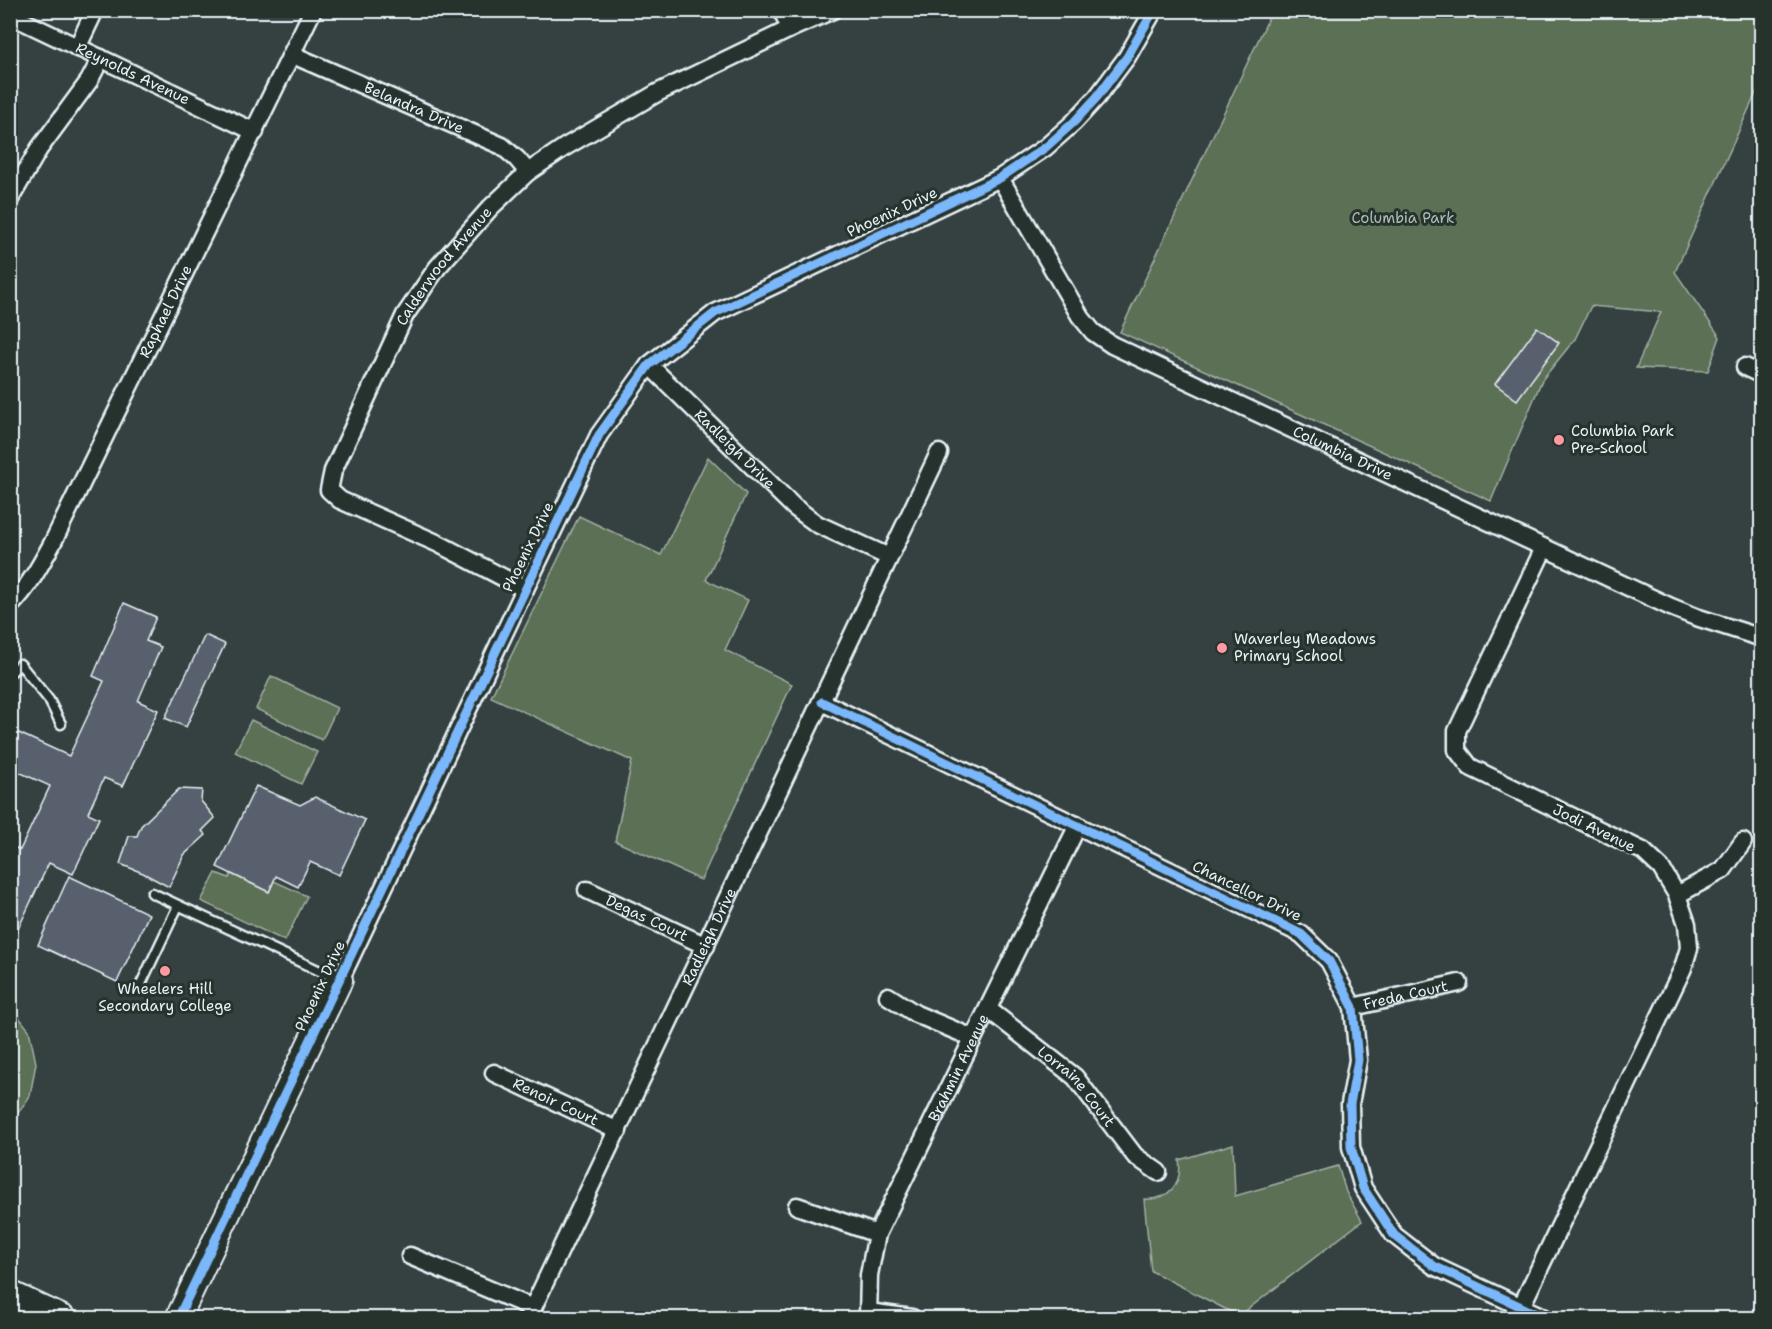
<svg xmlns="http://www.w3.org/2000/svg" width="1772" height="1329" font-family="'Shantell Sans',sans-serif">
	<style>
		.green { fill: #5b7054; stroke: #a2b0a6; stroke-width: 1.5 }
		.building { fill: #58606d; stroke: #e8f1f8; stroke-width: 1.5 }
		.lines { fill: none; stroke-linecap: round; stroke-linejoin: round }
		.lane-casing { stroke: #e8f1f8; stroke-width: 13 }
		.street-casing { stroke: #e8f1f8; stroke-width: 21 }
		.secondary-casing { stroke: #e8f1f8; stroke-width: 28 }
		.lane { stroke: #26332d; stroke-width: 8 }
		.street { stroke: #26332d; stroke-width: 16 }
		.secondary { stroke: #26332d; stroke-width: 24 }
		.cycleway-casing { stroke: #26332d; stroke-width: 13 }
		.cycleway { stroke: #7ab7fb; stroke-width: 9 }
		.poi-dot { fill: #ff9aa2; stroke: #26332d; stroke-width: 2 }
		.labels { text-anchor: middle; stroke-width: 6; stroke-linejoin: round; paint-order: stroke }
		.street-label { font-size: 15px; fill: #e8f1f8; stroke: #26332d }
		.park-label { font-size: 15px; fill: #b0bdb6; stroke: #26332d }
		.poi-label { font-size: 15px; fill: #e8f1f8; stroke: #26332d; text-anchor: start }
	</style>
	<rect width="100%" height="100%" fill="#354040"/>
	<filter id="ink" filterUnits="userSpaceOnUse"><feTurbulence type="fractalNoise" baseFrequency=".0167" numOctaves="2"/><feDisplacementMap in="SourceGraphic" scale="12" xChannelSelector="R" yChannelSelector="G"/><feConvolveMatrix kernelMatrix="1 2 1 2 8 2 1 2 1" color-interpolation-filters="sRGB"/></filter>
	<g filter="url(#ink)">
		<g class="green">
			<polygon points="1272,11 1761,11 1761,82 1675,272 1720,337 1708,371 1636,368 1661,312 1591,306 1575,339 1542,380 1491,501 1120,332"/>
			<polygon points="708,457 746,494 706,580 748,600 725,650 792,684 701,880 615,841 632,761 491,697 579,516 661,555"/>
			<polygon points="271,676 337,708 322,740 256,709"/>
			<polygon points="251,720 317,752 301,784 235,752"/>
			<polygon points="216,873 229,878 231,874 269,892 274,881 307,896 285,941 201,901"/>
			<polygon points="11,1007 29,1030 36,1063 30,1096 11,1123"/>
			<path d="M1233,1144L1235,1196L1338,1166L1346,1192L1362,1221L1239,1316L1151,1271L1144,1199C1168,1201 1183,1184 1179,1160Z"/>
		</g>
		<g class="building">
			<polygon points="1537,327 1559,343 1517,400 1495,384"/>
			<polygon points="124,603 156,617 146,641 161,647 138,701 158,710 123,786 104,778 88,813 99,818 73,874 49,863 10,946 10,845 20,850 50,786 10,768 10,729 69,756 104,681 93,676"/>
			<polygon points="205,635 225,644 186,727 165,718"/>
			<polygon points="256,786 300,805 315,797 365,820 339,875 310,862 298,887 276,876 269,892 217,867"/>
			<polygon points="179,789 202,790 201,801 215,818 202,831 206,835 184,855 169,887 143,873 120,864 129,836 137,836 141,826"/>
			<polygon points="69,876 149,914 117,982 38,945"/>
		</g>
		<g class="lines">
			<g class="lane-casing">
				<g id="lane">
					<polyline points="10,673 20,664 49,700 61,724"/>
					<polyline points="152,893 337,979"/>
					<polyline points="140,986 178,906"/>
				</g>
			</g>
			<g class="street-casing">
				<g id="street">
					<polyline points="782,10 790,29"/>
					<path id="s1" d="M10,15L255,132"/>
					<polyline points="77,48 95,10"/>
					<path id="s2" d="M293,55L502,146L517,159L528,172"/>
					<path id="s3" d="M1000,178L1080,316L1093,332L1112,345L1671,607L1696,617L1762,638"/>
					<polyline points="10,199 39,149 89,81 101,58"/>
					<path id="s4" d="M649,365L794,507L817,524L889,557"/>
					<polyline points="1745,367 1762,375"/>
					<path id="s5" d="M525,589L439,544L340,500L329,490L333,471L405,315L437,268L490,208L528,172L565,147L657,93L790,29L833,10"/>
					<path id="s6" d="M10,606C28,588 40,566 52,544L313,10"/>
					<polyline points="822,702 1301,934 1329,961 1353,1007 1358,1060 1350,1104 1351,1147 1363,1188 1394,1235 1434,1266 1545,1318"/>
					<path id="s7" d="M587,890L706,946"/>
					<polyline points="1677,895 1723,870 1743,842"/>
					<polyline points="340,980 525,589 599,435 649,365 715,313 1000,178 1046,147 1074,122 1097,97 1127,57 1154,10"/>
					<polyline points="888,996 916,1014 973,1038"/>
					<path id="s8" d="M1353,1007L1459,983"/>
					<path id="s9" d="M988,1009L1075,1077L1135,1156L1158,1172"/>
					<path id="s10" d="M494,1073L618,1131"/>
					<polyline points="797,1206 877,1234"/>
					<polyline points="410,1256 533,1308"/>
					<polyline points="1521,1307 1683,968 1689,948 1687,924 1677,895 1661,868 1643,851 1470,767 1457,750 1457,731 1544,548"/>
					<polyline points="868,1312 912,1318"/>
					<path id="s11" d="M528,1318L939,453"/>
					<path id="s12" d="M868,1318L869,1275L877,1234L1078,825"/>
				</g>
			</g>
			<g class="secondary-casing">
				<g id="secondary">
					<polyline points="10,1293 63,1318"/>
					<polyline points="178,1318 340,980"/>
				</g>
			</g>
			<use href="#lane" class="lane"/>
			<use href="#street" class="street"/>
			<use href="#secondary" class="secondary"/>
			<g class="cycleway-casing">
				<g id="cycleway">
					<polyline points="822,702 1301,934 1329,961 1353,1007 1358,1060 1350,1104 1351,1147 1363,1188 1394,1235 1434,1266 1545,1318"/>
					<polyline points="178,1318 599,435 649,365 715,313 1000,178 1046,147 1074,122 1097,97 1127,57 1154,10"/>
				</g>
			</g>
			<use href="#cycleway" class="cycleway"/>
		</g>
	</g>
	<g class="poi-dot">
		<circle cx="1559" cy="440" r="6"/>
		<circle cx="1222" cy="648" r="6"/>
		<circle cx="165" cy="971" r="6"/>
	</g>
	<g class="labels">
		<g class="street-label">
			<text dy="5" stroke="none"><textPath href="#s1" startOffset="136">Reynolds Avenue</textPath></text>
			<text dy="5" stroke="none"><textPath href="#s2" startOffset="132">Belandra Drive</textPath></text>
			<text transform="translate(892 212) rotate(-25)" y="5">Phoenix Drive</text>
			<text dy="5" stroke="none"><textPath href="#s5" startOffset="474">Calderwood Avenue</textPath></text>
			<text dy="5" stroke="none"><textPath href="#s6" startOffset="334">Raphael Drive</textPath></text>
			<text dy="5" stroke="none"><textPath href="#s4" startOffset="120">Radleigh Drive</textPath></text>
			<text dy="5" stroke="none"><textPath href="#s3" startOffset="458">Columbia Drive</textPath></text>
			<text transform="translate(528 547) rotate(-64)" y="5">Phoenix Drive</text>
			<text transform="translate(1594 828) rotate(26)" y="5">Jodi Avenue</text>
			<text transform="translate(1247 891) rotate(26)" y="5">Chancellor Drive</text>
			<text dy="5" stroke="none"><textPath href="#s7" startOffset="66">Degas Court</textPath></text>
			<text dy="5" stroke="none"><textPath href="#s11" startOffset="422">Radleigh Drive</textPath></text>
			<text transform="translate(320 986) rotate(-65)" y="5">Phoenix Drive</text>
			<text dy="5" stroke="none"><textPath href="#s8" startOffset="54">Freda Court</textPath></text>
			<text dy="5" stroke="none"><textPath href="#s12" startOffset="270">Brahmin Avenue</textPath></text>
			<text dy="5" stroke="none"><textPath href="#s9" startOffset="118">Lorraine Court</textPath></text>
			<text dy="5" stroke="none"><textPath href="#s10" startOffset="68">Renoir Court</textPath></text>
		</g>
		<g class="park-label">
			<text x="1403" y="223">Columbia Park</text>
		</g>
		<g class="poi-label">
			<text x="1571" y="436">Columbia Park<tspan x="1571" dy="17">Pre-School</tspan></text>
			<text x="1234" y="644">Waverley Meadows<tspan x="1234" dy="17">Primary School</tspan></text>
			<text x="165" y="994" text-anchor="middle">Wheelers Hill<tspan x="165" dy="17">Secondary College</tspan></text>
		</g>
	</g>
	<rect width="1772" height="1329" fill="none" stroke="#26332d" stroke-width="36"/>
	<rect x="18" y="18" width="1736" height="1293" fill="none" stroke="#e8f1f8" stroke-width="2" filter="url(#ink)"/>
</svg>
